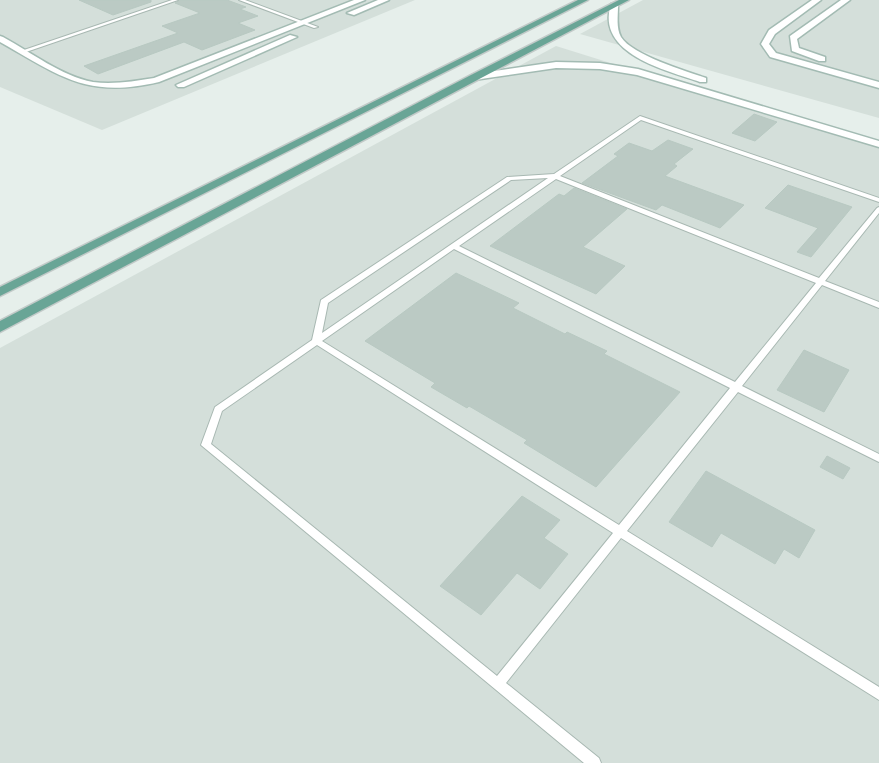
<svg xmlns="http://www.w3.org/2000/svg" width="879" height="763" font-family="'Nunito Sans',sans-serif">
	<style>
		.built { fill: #d4dfda }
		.building { fill: #bbcac4; stroke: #b8c9c2 }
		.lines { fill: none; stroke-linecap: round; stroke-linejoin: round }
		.lane-casing { stroke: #a8b8b2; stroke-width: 2 }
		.secondary-casing { stroke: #a3bbb3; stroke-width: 3 }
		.primary-casing { stroke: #c2cac8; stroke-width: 3 }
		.lane { fill: #fff; fill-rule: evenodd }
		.secondary { fill: #fff; fill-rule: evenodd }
		.primary { fill: #69a596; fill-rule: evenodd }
	</style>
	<rect width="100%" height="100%" fill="#e6efeb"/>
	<g class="built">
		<polygon points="0,0 415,0 102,130 0,87"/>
		<polygon points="643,0 879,0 879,118 580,34"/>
		<polygon points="556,46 879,147 879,763 0,763 0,348"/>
	</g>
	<g class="building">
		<polygon points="79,0 151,0 151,2 113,15"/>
		<polygon points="180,0 227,0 246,7 240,9 258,16 238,23 255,30 202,50 184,42 98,74 84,66 178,33 162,26 200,13 175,3"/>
		<polygon points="754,114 777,122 755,141 732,133"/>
		<polygon points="668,140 693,149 674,164 677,166 665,176 744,205 720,228 662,205 656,210 582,183 618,156 614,154 629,143 652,151"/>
		<polygon points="788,185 852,207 811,257 797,252 818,228 765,208"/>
		<polygon points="574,188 627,209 583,247 625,266 596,294 490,246 559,194 564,196"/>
		<polygon points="456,273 519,303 513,308 565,334 567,332 607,351 604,354 680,392 596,487 524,443 527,440 469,406 467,408 431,387 435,383 365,341"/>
		<polygon points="804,350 849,370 824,412 777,390"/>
		<polygon points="827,456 850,468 843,479 820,467"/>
		<polygon points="706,471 815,530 799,558 784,549 775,564 721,533 712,547 669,522"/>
		<polygon points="522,496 560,520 544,538 568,554 540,589 517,573 481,615 440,586"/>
	</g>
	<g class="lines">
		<g class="lane-casing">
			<g id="lane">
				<polygon points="172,0 178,0 26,52 21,51"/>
				<polygon points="239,0 245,0 318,27 314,28"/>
				<path d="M640,116L879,198V202L641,120L560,176L819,278L877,208L879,207V213L825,281L879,302V308L822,285L742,386L879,454V462L738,392L627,531L879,687V700L621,538L506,683L599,758L601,763H584L201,445L215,407L312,340L321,300L507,177L554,174ZM548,178L322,333L328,303L511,180ZM556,179L816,283L735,382L459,246ZM454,249L730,388L619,525L322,341ZM317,345L613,533L497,676L211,444L222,411Z"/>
			</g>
		</g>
		<g class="secondary-casing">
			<g id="secondary">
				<path d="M354,0H365L159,82C87,99 60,76 0,42V36L3,37C31,52 61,76 93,82C113,85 134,81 154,78Z"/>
				<polygon points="378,0 389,0 354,15 347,13"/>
				<polygon points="812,0 821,0 775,34 769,44 776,53 879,82 879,88 770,57 761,44 769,30"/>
				<polygon points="841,0 850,0 797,39 799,48 825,57 825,61 819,61 792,51 790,36"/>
				<path d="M611,4L618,6C618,16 616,28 621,37C632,55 686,71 706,78V82H700C666,70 595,54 611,4Z"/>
				<polygon points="290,35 297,37 184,87 178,87 176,85"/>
				<polygon points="556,62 600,63 638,69 879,141 879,147 637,75 600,69 556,68 474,80 469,77 474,74"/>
			</g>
		</g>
		<g class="primary-casing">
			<g id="primary">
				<polygon points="578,0 588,0 0,296 0,287"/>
				<polygon points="619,0 629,0 0,332 0,321 471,75"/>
			</g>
		</g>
		<use href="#lane" class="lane"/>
		<use href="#secondary" class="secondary"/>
		<use href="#primary" class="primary"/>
	</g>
</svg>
